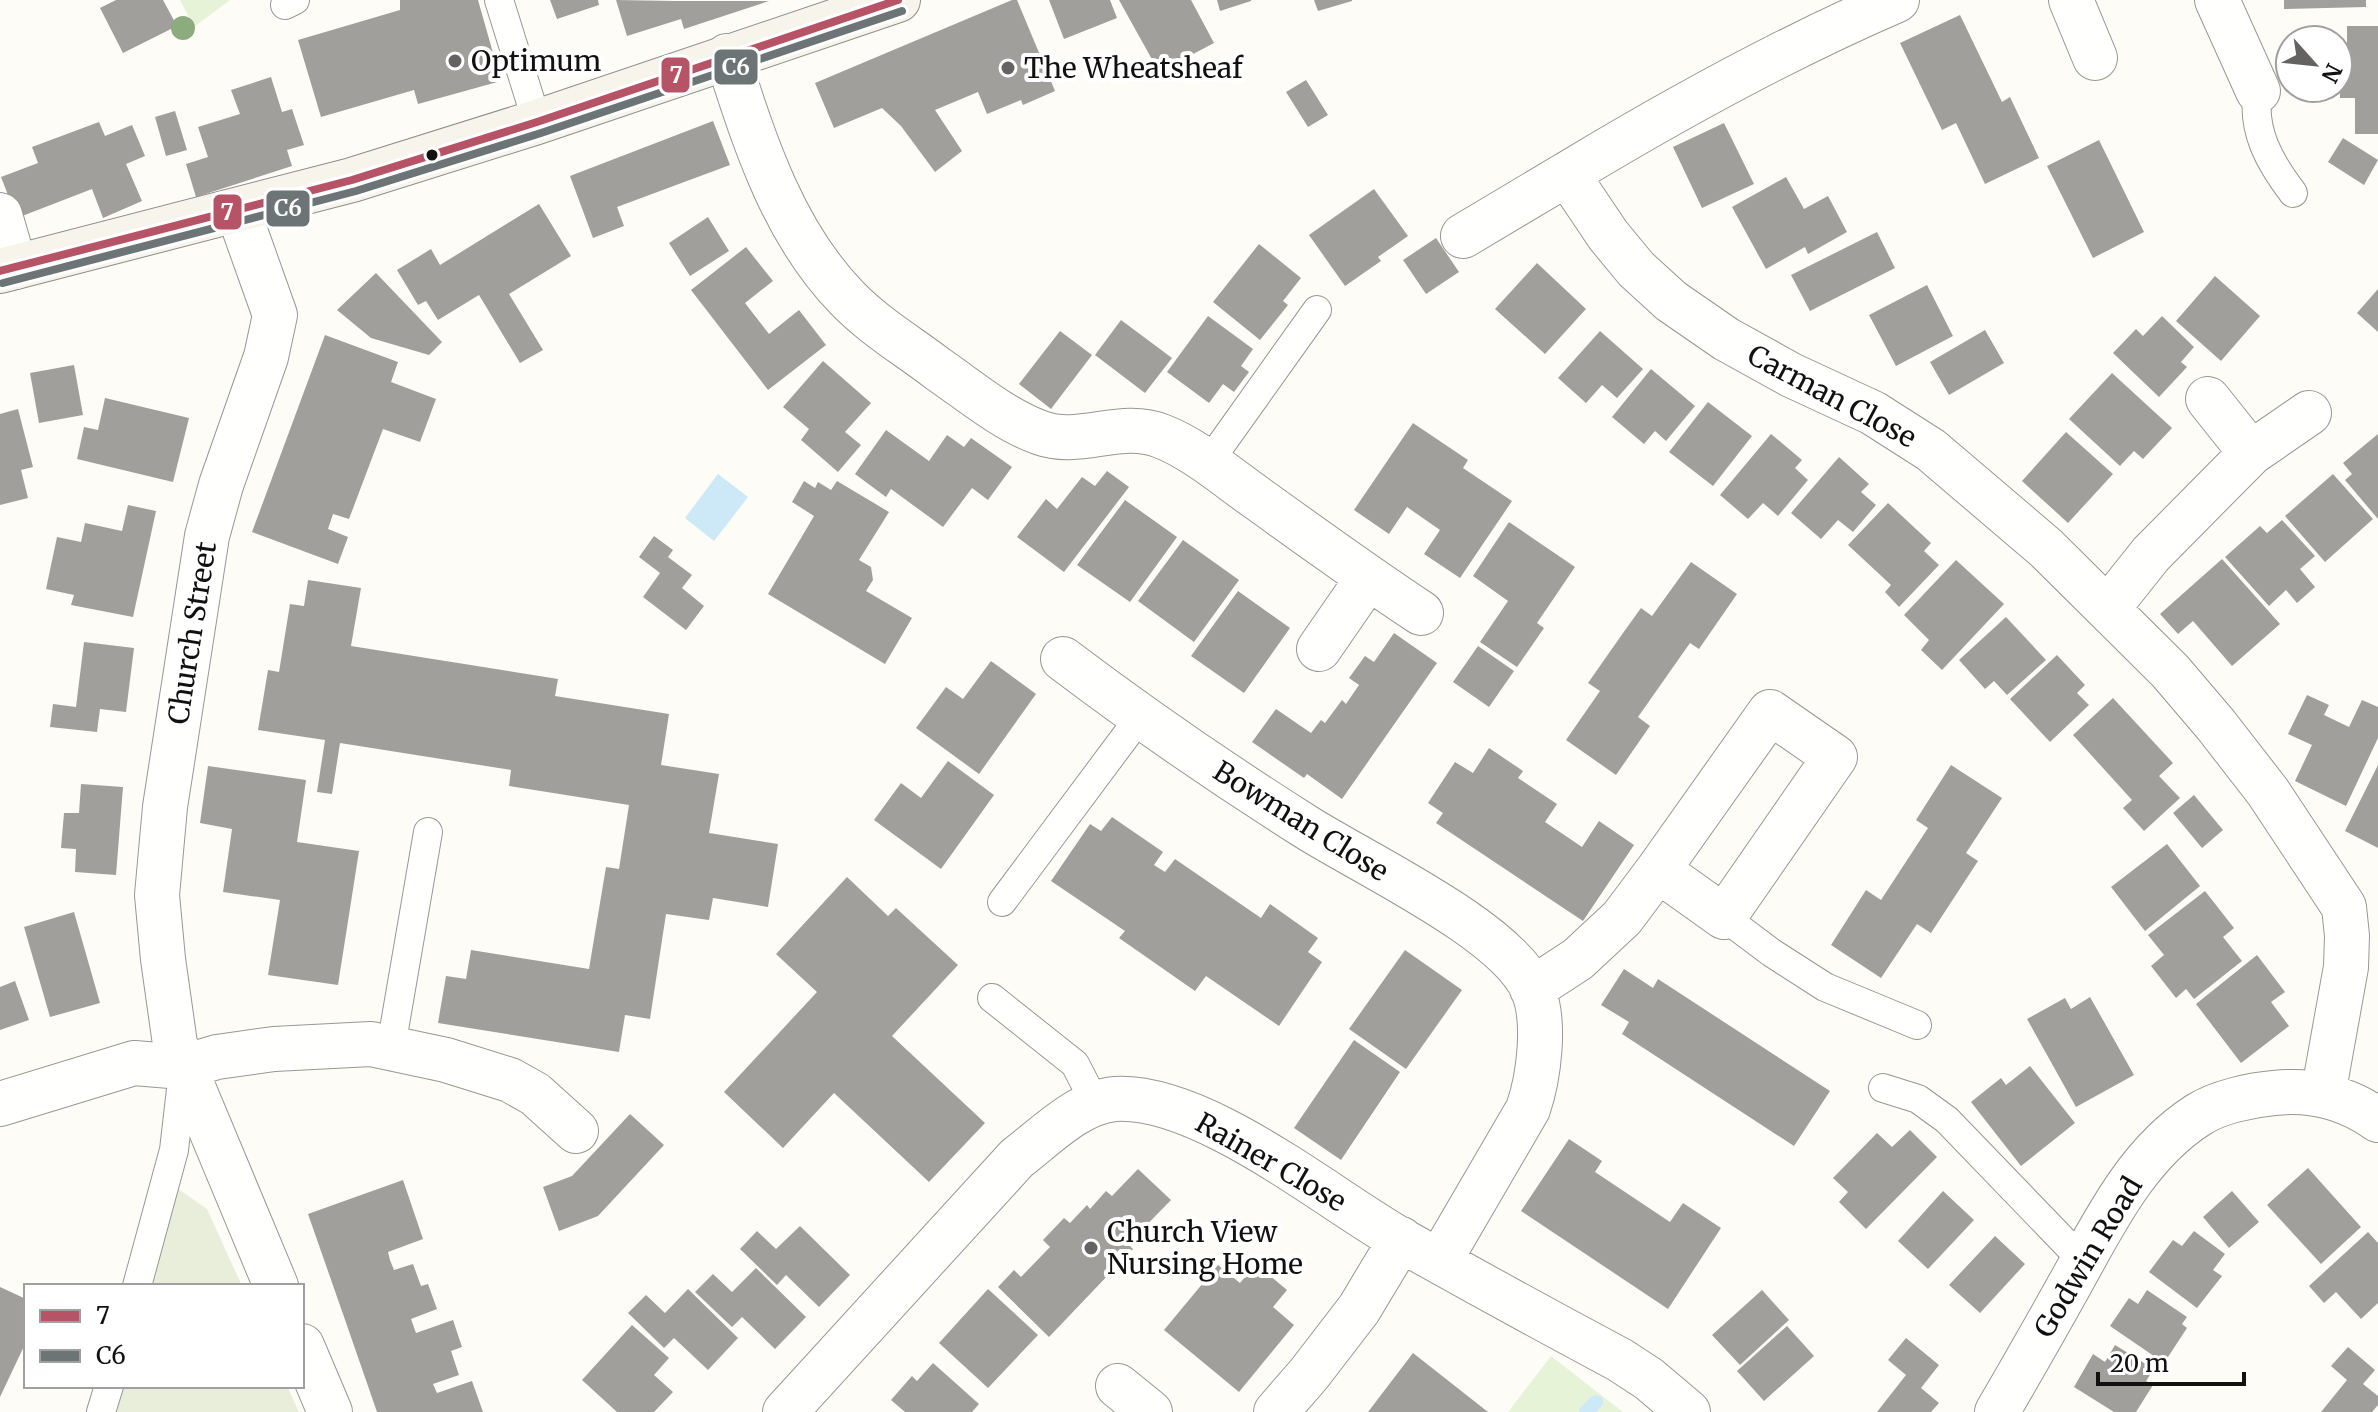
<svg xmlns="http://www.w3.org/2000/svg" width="2378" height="1412" font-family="Merriweather,serif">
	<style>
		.green { fill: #e7f3d7 }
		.cemetery { fill: #e9eedb }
		.water { fill: #cde8f7 }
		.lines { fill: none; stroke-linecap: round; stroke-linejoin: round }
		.stream { stroke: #cde8f7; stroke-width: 14 }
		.building { fill: #a19f9c }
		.lane-casing { stroke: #979795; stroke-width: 30 }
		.street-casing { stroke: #979795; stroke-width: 46 }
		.secondary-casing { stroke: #8e8d8b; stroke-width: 46 }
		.lane { stroke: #fffffe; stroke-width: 28 }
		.street { stroke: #fffffe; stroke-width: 44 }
		.secondary { stroke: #f6f4eb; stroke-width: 44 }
		.bus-1-casing { stroke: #fff; stroke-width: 14 }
		.bus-2-casing { stroke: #fff; stroke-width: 14 }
		.bus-1 { stroke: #b75366; stroke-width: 8 }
		.bus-2 { stroke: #6c7476; stroke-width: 8 }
		.tree { fill: #8cac80 }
		.poi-dot { fill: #646362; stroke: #fff; stroke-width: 3 }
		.bus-dot { fill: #111; stroke: #fff; stroke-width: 3 }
		.labels { text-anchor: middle; stroke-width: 8; stroke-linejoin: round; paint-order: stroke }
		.poi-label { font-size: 28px; fill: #111; stroke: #fff; text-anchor: start }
		.street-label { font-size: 28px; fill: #111; stroke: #fff }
		.line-badge { stroke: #fff; stroke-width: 3 }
		.badge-label { font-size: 22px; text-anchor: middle; font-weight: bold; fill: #fff }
	</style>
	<rect width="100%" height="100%" fill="#fdfcf7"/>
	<path class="green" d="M180 0H230L194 27Z
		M1551 1356 1623 1412H1508Z"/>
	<path class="cemetery" d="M177 1188 207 1209 242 1286H148Z
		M119 1386H287L299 1412H111Z"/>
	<path class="water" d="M718 474 748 497 714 541 685 518Z"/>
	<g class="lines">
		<path class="stream" d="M1586 1412 1596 1402"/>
	</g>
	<path class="building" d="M116 0H163L177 26 123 53 100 8Z
		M400 0H478L501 81 418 104 414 90 321 117 298 40 400 10Z
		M550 0H598L599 5 557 19Z
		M616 0 675 1H769L684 29 681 19 627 36Z
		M1012 0H1017L1055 91 1023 105 1021 100 987 114 978 92 935 110 962 151 935 172 901 126 882 108 834 128 815 83Z
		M1049 0H1110L1117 18 1064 39Z
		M1119 0H1191L1214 43 1159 72Z
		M1217 0H1251V1L1220 11Z
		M1314 0H1352V1L1318 11Z
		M2284 0H2366V7L2284 9Z
		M1960 15 2002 102 2010 97 2039 158 1985 184 1956 123 1942 130 1900 43Z
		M2347 26H2378V134H2355V98H2340V59L2347 60Z
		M271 77 282 112 292 109 304 145 287 150 292 166 196 197 186 164 208 157 198 127 240 114 231 90Z
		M1306 80 1328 115 1308 127 1286 92Z
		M175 111 187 150 166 156 155 117Z
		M713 121 730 165 617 207 624 226 593 238 570 176Z
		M99 122 105 136 132 125 145 156 126 164 142 201 103 218 92 189 17 218 1 177 38 163 32 147Z
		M1724 123 1754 184 1702 208 1673 147Z
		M2343 138 2378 160 2364 185 2328 162Z
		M2099 140 2144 232 2093 258 2047 166Z
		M1786 177 1804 209 1828 196 1847 232 1808 254 1805 247 1766 269 1732 207Z
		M1374 189 1408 236 1378 257 1381 261 1345 286 1309 235Z
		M539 204 571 256 509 294 543 350 520 363 479 295 438 320 426 301 418 305 397 270 431 249 440 265Z
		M708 217 729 251 690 276 669 243Z
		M1877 232 1895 268 1810 311 1791 275Z
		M1436 238 1459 272 1426 294 1403 260Z
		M1259 244 1301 278 1283 301 1288 305 1260 340 1213 302Z
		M746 247 773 281 745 303 769 334 799 310 826 345 768 390 691 290Z
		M1537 263 1586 309 1545 354 1495 309Z
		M376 273 442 342 429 355 371 338 337 310Z
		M2215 276 2260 316 2221 361 2176 321Z
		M1927 285 1953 336 1896 366 1869 315Z
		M2378 289V332L2357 313Z
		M1208 316 1253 349 1241 366 1249 372 1234 392 1223 384 1209 403 1167 372Z
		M2162 316 2194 347 2181 362 2187 367 2159 397 2113 353 2136 329 2143 336Z
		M1121 320 1172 358 1145 393 1095 355Z
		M1985 330 2004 363 1949 395 1930 362Z
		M1060 331 1092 355 1051 409 1019 384Z
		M1600 331 1643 369 1617 398 1602 385 1586 403 1558 378Z
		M325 335 398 362 391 382 436 399 420 442 383 429 349 519 333 514 328 529 348 537 338 564 252 532Z
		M823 361 871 403 845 432 861 445 838 472 801 440 809 429 783 407Z
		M74 365 83 415 39 423 30 373Z
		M1651 369 1695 406 1666 441 1655 431 1644 444 1612 417Z
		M2112 373 2172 428 2143 459 2134 451 2120 466 2069 419Z
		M105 398 189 418 173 482 77 459 84 427 98 430Z
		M1708 402 1752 436 1713 486 1669 452Z
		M18 409 33 467 21 470 28 498 0 505V414Z
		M1413 423 1468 460 1463 468 1512 501 1460 578 1424 554 1440 530 1407 507 1389 534 1354 510Z
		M886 430 929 461 947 435 964 447 971 438 1012 467 988 500 972 488 943 527 891 489 886 497 855 474Z
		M2066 432 2113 474 2068 523 2022 481Z
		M1771 434 1802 460 1795 468 1808 480 1778 516 1763 503 1748 519 1720 495Z
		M2378 434V519L2345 480 2352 474 2343 463Z
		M1839 457 1869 484 1861 492 1876 505 1853 532 1838 520 1821 539 1791 513Z
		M1107 471 1129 487 1064 572 1017 537 1046 499 1057 509 1082 477 1095 486Z
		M2333 474 2373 519 2325 562 2285 516Z
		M804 481 815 488 818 482 831 490 837 481 889 512 859 560 871 567 873 580 866 591 912 618 885 664 768 594 814 516 792 502Z
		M1125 500 1177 537 1130 602 1077 565Z
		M1888 503 1931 543 1924 551 1939 565 1899 607 1885 592 1891 585 1848 545Z
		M128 505 156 511 133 617 71 605 74 595 46 589 57 537 81 542 85 523 122 531Z
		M2282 520 2315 556 2300 569 2315 587 2297 603 2286 590 2269 606 2225 557 2260 526 2267 533Z
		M1509 522 1575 567 1537 623 1544 628 1517 667 1480 642 1508 601 1473 576Z
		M654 536 673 550 668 557 692 575 682 588 704 606 686 630 643 597 660 573 639 557Z
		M1183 540 1239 580 1194 642 1138 601Z
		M2222 559 2280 624 2232 666 2193 621 2178 634 2160 614Z
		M1956 560 2004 604 1942 670 1921 650 1929 640 1904 615Z
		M1691 562 1737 594 1699 649 1690 643 1638 717 1650 726 1616 775 1566 740 1600 691 1588 683 1623 633 1641 608 1652 616Z
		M308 580 361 588 351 646 558 679 555 696 669 714 661 765 719 774 709 833 778 844 768 907 713 898 709 920 666 914 650 1019 625 1015 619 1052 438 1023 446 976 466 979 471 950 589 969 606 867 619 869 629 805 509 786 511 770 340 743 332 794 317 792 325 740 258 730 268 670 279 672 290 604 304 606Z
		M1238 591 1290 628 1244 693 1191 656Z
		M2006 617 2046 660 2007 695 1994 681 1985 689 1959 660Z
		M1394 633 1437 663 1342 799 1307 774 1304 778 1252 742 1276 709 1311 733 1321 720 1325 723 1342 700 1346 704 1359 685 1349 678 1365 656 1374 662Z
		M84 642 134 648 126 712 100 709 97 732 50 727 53 704 76 707Z
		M1478 646 1514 671 1489 707 1453 682Z
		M2057 655 2085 685 2077 693 2089 705 2050 742 2010 699Z
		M991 661 1036 694 979 774 916 728 946 687 963 699Z
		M2307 695 2329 705 2324 715 2349 727 2362 700 2378 707V738L2346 806 2295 781 2312 745 2288 734Z
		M2113 698 2173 763 2159 776 2180 798 2144 831 2123 808 2132 800 2073 735Z
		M1489 748 1523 771 1518 778 1557 804 1545 822 1582 847 1599 821 1634 845 1583 921 1436 823 1443 813 1428 803 1455 762 1473 773Z
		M948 761 994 795 941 869 874 820 901 783 921 798Z
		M1951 765 2002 798 1966 853 1978 861 1931 933 1917 924 1881 978 1831 945 1866 890 1881 900 1928 828 1916 820Z
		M2378 765V848L2345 831Z
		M208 766 306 780 297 842 359 851 338 985 268 975 280 900 223 892 232 829 200 823Z
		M81 784 123 787 116 875 75 872 76 849 61 848 64 813H79Z
		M2194 795 2223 830 2202 848 2173 813Z
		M1112 817 1163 852 1154 865 1165 872 1175 859 1261 918 1270 904 1318 938 1308 952 1322 962 1279 1026 1206 976 1195 991 1119 938 1125 931 1051 881 1090 824 1101 831Z
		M2167 844 2200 886 2145 931 2111 887Z
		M847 877 888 916 896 908 958 965 892 1036 985 1123 929 1182 834 1093 783 1148 724 1092 817 992 776 954Z
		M2205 891 2234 928 2223 937 2242 961 2194 999 2186 989 2176 998 2151 966 2164 955 2148 935Z
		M74 912 100 1003 50 1017 24 927Z
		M1405 950 1462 990 1406 1069 1349 1029Z
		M2257 955 2285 992 2271 1002 2289 1026 2241 1063 2196 1004Z
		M1624 969 1653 988 1658 979 1830 1091 1794 1146 1622 1034 1629 1022 1601 1005Z
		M15 981 29 1020 0 1030V987Z
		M2090 997 2134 1075 2076 1107 2027 1019 2065 998 2071 1009Z
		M1354 1040 1400 1072 1341 1160 1294 1128Z
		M2030 1066 2075 1123 2021 1166 1971 1102 2001 1078 2006 1085Z
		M630 1114 664 1145 598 1216 559 1231 543 1187 572 1176Z
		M1910 1130 1937 1157 1866 1229 1839 1202 1848 1192 1833 1178 1877 1133 1892 1147Z
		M1569 1139 1602 1161 1595 1172 1670 1222 1683 1203 1721 1228 1668 1309 1521 1211Z
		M2308 1168 2361 1227 2321 1264 2267 1205Z
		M1138 1169 1171 1200 1128 1244 1133 1249 1049 1337 998 1287 1014 1270 1021 1277 1050 1247 1043 1240 1064 1218 1070 1223 1087 1205 1090 1209 1106 1191 1112 1196Z
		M403 1180 423 1239 388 1252 390 1260 394 1270 413 1264 421 1286 428 1284 437 1309 411 1319 416 1333 453 1320 462 1347 451 1351 459 1375 433 1384 437 1393 472 1381 483 1412H377L343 1314 308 1214Z
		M1943 1191 1974 1220 1928 1269 1898 1241Z
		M2232 1191 2259 1222 2229 1248 2203 1217Z
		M800 1226 850 1275 819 1307 786 1275 777 1285 740 1249 757 1231 776 1249Z
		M2194 1231 2225 1254 2213 1270 2222 1276 2197 1308 2149 1272 2173 1240 2182 1246Z
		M2368 1232 2378 1243V1303L2361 1319 2336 1292 2324 1303 2309 1286Z
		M1995 1236 2025 1264 1980 1313 1949 1285Z
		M1256 1264 1287 1290 1273 1307 1294 1325 1239 1392 1164 1330 1218 1265 1240 1283Z
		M756 1268 806 1317 775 1349 742 1317 732 1327 695 1292 713 1274 732 1292Z
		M0 1287 26 1299V1342L0 1397Z
		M688 1289 738 1338 708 1370 674 1338 664 1348 628 1313 646 1295 665 1313Z
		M988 1289 1038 1335 988 1388 939 1343Z
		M1762 1290 1789 1320 1740 1365 1712 1335Z
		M2147 1290 2187 1317 2182 1324 2187 1328 2164 1363 2110 1326 2129 1298 2138 1304Z
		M632 1325 669 1358 654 1375 673 1392 654 1412H617L582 1380Z
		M1787 1326 1814 1356 1764 1401 1737 1371Z
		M1906 1338 1939 1365 1921 1388 1939 1403 1931 1412H1877L1906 1375 1888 1360Z
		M2115 1345 2154 1369 2146 1381 2153 1385 2136 1412H2114L2074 1387 2093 1354 2105 1362Z
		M2348 1347 2375 1370 2363 1384 2378 1396V1405L2372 1412H2321L2347 1380 2331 1366Z
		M1413 1353 1488 1412H1368Z
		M933 1363 979 1404 972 1412H905L891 1400 912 1376 917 1381Z"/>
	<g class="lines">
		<g class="lane-casing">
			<path id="lane" d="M499 0 537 122
				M285 5 295 0
				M2258 91C2251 130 2270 163 2293 193
				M1208 463 1317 310
				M1002 902 1140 717
				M1724 917 1772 953 1825 987 1917 1025
				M992 998 1075 1064 1095 1103
				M391 1047 428 832
				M1883 1088 1918 1099 1947 1120 2082 1260
				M137 1286 174 1150 183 1072
				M101 1412 109 1386"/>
		</g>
		<g class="street-casing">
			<path id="street" d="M1897 0C1783 49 1673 110 1567 174L1608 235 1636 269 1671 301 1726 339 1791 375 1873 413 1931 450 2046 548 2170 671 2216 725 2268 792 2344 907 2347 936 2346 967 2323 1095
				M2071 0 2095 58
				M2217 0 2258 91
				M727 56C755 143 783 232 847 298 874 326 908 346 938 369 970 391 1004 420 1041 433 1080 447 1121 420 1161 436 1195 449 1227 477 1257 498 1311 537 1365 576 1421 613
				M238 211 275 315 266 357 221 485 207 536 165 807 157 895 163 959 175 1044 276 1286
				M0 215 15 267
				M1463 236 1567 174
				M2251 453 2309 413
				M2108 608 2151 554 2251 453 2208 399
				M1319 649 1368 578
				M1063 659C1141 718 1221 773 1303 825 1360 862 1508 930 1533 990 1546 1022 1539 1077 1528 1109L1440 1260
				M1770 712 1835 757 1724 917 1658 870Z
				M1532 989 1578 959 1622 918 1658 870
				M0 1104 134 1063 183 1067 217 1057 274 1049 371 1044 446 1060 510 1080 535 1094 576 1131
				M302 1346 330 1412
				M1118 1386 1150 1412
				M785 1412 1017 1158C1045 1137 1078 1102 1115 1099 1202 1094 1326 1197 1401 1240 1474 1281 1547 1321 1620 1360L1649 1379 1688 1412
				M1276 1412 1309 1374 1359 1309 1401 1239
				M1997 1412C2022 1369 2046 1327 2070 1284 2104 1223 2137 1154 2198 1115 2218 1102 2251 1095 2274 1093 2312 1089 2347 1098 2378 1120"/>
		</g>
		<g class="secondary-casing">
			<path id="secondary" d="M0 271 352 180 537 122 898 0"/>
		</g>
		<use href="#lane" class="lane"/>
		<use href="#street" class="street"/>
		<use href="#secondary" class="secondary"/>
		<g class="bus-1-casing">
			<path id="bus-1" d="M0 271 352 180 537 122 898 0"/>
		</g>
		<g class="bus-2-casing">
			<path id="bus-2" d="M3 283 356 191 541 133 902 11"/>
		</g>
		<use href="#bus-1" class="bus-1"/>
		<use href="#bus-2" class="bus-2"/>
	</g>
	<circle class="tree" cx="183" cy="28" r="12"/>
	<g class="poi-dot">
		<circle cx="455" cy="61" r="8"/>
		<circle cx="1008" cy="68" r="8"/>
		<circle cx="1091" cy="1248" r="8"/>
	</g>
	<circle class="bus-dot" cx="432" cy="155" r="7"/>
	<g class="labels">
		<g class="poi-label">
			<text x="471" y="71">Optimum</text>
			<text x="1024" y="78">The Wheatsheaf</text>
			<text x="1107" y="1242">Church View<tspan x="1107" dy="32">Nursing Home</tspan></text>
		</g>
		<g class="street-label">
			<text transform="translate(1832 396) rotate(28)" y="10">Carman Close</text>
			<text transform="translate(192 633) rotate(-81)" y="10">Church Street</text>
			<text transform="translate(1301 821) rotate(32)" y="10">Bowman Close</text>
			<text transform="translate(1271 1162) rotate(30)" y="10">Rainer Close</text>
			<text transform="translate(2088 1257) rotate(-59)" y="10">Godwin Road</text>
		</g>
	</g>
	<g class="line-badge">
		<rect x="713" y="48" width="46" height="38" rx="8" fill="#6c7476"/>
		<rect x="660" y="56" width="31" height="38" rx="8" fill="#b75366"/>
		<rect x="265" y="189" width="46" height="39" rx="8" fill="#6c7476"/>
		<rect x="212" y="193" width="31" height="38" rx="8" fill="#b75366"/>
	</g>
	<g class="badge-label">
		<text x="736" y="75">C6</text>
		<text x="676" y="83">7</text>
		<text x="288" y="216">C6</text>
		<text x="227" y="220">7</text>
	</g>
	<rect x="24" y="1284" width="280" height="104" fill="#ffffff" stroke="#a0a0a0" stroke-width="2"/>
	<rect x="40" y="1310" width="40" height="12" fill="#b75366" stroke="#a0a0a0" stroke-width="2"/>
	<text x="96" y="1324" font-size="24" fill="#111111">7</text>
	<rect x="40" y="1350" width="40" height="12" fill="#6c7476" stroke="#a0a0a0" stroke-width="2"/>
	<text x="96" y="1364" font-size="24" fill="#111111">C6</text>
	<g transform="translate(2314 64) rotate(117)"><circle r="38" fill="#ffffff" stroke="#a0a0a0" stroke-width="2"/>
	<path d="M0-6L14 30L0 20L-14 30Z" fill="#646362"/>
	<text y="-12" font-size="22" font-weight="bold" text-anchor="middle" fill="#111111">N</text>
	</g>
	<path d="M2098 1372v12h146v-12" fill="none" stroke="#111111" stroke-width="4"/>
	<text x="2110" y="1372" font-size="24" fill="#111111" stroke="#ffffff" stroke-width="6" paint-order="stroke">20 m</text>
</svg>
